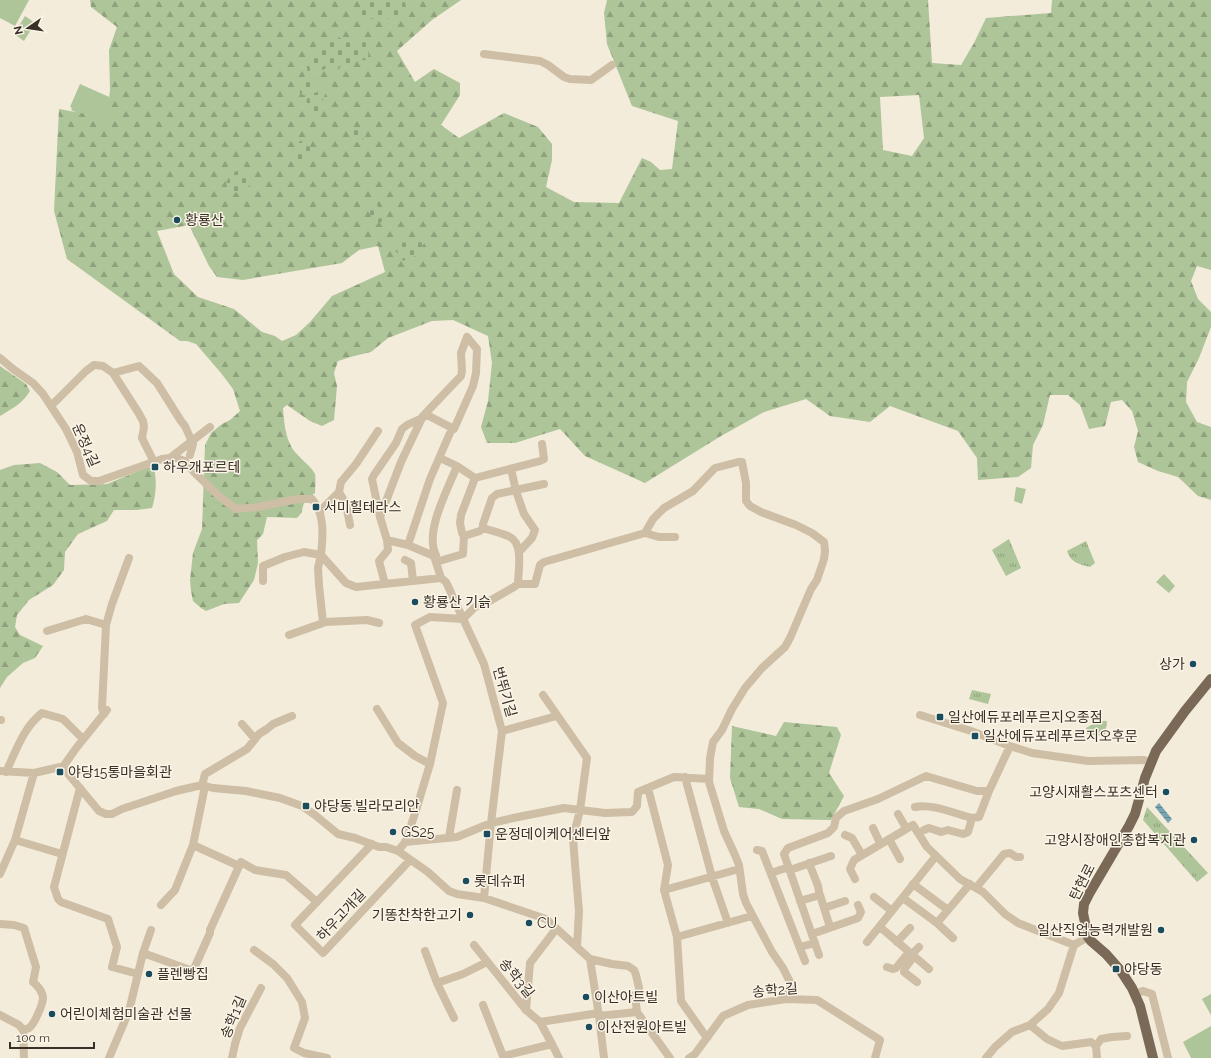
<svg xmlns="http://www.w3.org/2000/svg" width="1211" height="1058" font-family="Raleway,'Noto Sans KR',sans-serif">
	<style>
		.grass { fill: #aec499 }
		.forest { fill: url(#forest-firs); fill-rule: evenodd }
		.cemetery { fill: url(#cemetery-stones) }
		.park { fill: url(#park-tufts) }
		.water { fill: url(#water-rules) }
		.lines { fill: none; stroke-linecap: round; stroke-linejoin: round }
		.minor { stroke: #cdbea5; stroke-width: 8 }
		.major { stroke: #7b6957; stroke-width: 10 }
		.poi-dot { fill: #194c5c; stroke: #fbf5e7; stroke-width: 1.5 }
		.labels { text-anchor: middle; stroke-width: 3; stroke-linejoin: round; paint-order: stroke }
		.poi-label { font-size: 14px; fill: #382f27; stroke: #fbf5e7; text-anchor: start }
		.street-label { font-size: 14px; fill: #382f27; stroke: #fbf5e7 }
	</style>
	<defs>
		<pattern id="forest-firs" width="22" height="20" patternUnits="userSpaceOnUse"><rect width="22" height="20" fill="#aec499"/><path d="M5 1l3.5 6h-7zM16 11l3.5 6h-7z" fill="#8fa07d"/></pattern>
		<pattern id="cemetery-stones" width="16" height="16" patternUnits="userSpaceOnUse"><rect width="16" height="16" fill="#aec499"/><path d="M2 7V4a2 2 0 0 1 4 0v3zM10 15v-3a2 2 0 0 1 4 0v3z" fill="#8fa07d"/></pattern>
		<pattern id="park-tufts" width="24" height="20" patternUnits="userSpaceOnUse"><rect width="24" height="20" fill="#aec499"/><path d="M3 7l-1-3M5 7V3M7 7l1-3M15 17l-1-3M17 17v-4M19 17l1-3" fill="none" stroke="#8fa07d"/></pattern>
		<pattern id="water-rules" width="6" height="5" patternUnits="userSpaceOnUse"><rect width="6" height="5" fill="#77a6b3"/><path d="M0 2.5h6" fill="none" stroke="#638892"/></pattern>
	</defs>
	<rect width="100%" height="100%" fill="#f4ecda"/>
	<path class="grass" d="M0 0H29L15 26 0 18Z
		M25 16 35 23 24 41 14 34Z
		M80 84 125 104 114 129 71 110 72 108 70 107Z
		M1016 487 1026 489 1022 504 1014 501Z
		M1164 574 1175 586 1169 593 1156 582Z
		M1211 994V1015L1202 999Z
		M1211 1026V1058H1191L1183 1042Z"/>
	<path class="forest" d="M90 0H461L432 20 397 51 415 82 434 69 460 83V95L441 125 459 138 504 113 538 127 552 144V160L546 187 574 202 619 203 642 158 651 162 660 170 672 169 678 121 632 106 607 44 604 13 607 0H928L932 63 961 65 974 43 986 18 1051 13 1052 0H1211V270L1197 266 1191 281 1198 299 1211 312V327L1199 358 1187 382 1186 402 1197 422 1211 427V500L1198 496 1178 477 1158 471 1138 462 1134 447 1138 431 1132 411 1122 400 1111 402 1105 426 1089 429 1080 405 1068 395H1050L1043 425 1033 445 1031 468 1018 477 978 480 977 458 958 431 890 406 870 422 830 416 806 399 764 412 721 436 645 483 585 456 560 429 515 443H487L481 427 488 401 492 363 488 336 453 320 432 321 388 338 371 352 354 356 338 361 334 373 337 386 334 420 322 426 310 421 287 405 283 408C284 421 285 436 292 448 297 456 312 467 315 474 316 480 315 487 315 493 307 499 303 501 302 512L297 518 267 517 263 534 257 540 258 563 254 580 239 603 224 604 206 611 201 608 193 601 191 591 190 580 193 553 202 529 205 445 211 433 222 424 230 420 240 411 233 389 221 373 196 344 187 341H180L67 259 54 211 59 109 107 118 110 90 109 50 117 27 91 7ZM919 95 924 138 912 156 883 150 880 97ZM189 225 209 266 217 277 243 280 342 263 359 250 378 246 385 272 332 296 310 322 296 335 282 341 275 336 262 332 234 309 198 297 174 274 157 231Z
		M0 366 26 384 30 391C22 404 13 408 0 416Z
		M40 463 57 472 70 485 107 484 146 468H154C157 482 156 495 152 508L137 510H114L107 521 78 534 65 552 64 570 53 585 29 600 17 615 15 627 20 635 43 646 35 658 23 663 7 677 0 688V470L14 465Z
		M784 722 837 727 841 735 829 773 844 796 831 820 782 819 759 809 739 807 730 778 732 726 776 736Z"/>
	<path class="cemetery" d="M378 0H404L406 6C405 10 396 17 392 19 390 19 388 18 386 18 377 16 358 27 362 5L365 2Z
		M338 37C342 39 348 43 351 43 357 43 356 39 365 42 368 47 372 62 362 60 360 60 358 59 355 59L353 65 347 69 341 66 338 70H336L328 67 319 72 314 73 312 75 321 87 317 90 312 89 307 95H300V90L302 88 300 84V81L305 76 304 74 305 73 308 72 306 64 310 57 311 52 331 39Z
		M327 90 317 113C313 111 309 109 307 104 304 94 320 91 327 90Z
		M356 127 364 128C369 136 363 142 354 143L352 141 349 135 352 129Z
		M304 140H311L310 149 311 156 300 162C295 158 293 154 294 148L300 141Z
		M238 170 246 172 250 179 249 186 244 191 240 193 230 192 226 184C228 177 232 174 238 170Z
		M376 201 381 217 384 221 374 225 371 216 366 208Z
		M421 234 426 241 413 258 409 257 403 261 393 247 401 241 403 243 409 238 412 243Z"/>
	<path class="park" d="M1009 539 1021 568 1006 576 992 550Z
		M1086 541 1095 563 1090 567C1079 564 1071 563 1067 551Z
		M972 690 991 694 988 704 969 699Z
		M1098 721H1107L1105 736 1087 734 1086 728Z
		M1147 807 1208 873 1197 882 1143 820Z"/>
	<path class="water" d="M1159 803 1172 819 1168 823 1155 807Z"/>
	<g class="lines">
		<path class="minor" d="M484 54 540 61 548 65 564 77 570 79 591 80 612 65
			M0 358 13 369 33 383 43 394 66 429 77 452 83 475 91 481H99L162 459 170 458 210 427
			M113 373 139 366 157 383 181 421 185 426 193 444 190 455
			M51 406 86 371 94 365 103 366 113 373 138 412 143 421 144 427 142 438 154 462
			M422 417 461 376 462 371 461 353 467 337
			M422 418 427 415 454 429 473 386 476 373 477 349 467 337
			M170 458H176L185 461 194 472 220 497 236 509 258 507 298 499H312C325 513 323 537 321 555L346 583 356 587 441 578 446 582 484 664 502 731 491 823 484 898
			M440 458 457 466 475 478 540 461 544 459 542 444
			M511 469 516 491 524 514 535 530 532 538 519 552
			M339 492 346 504 350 525
			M320 511 339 492 341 482 356 464 378 431
			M380 517 372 479 374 475 396 443 402 429 407 425 422 418 401 462 380 517 387 540 408 545
			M483 528C492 531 502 533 510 537 524 544 518 572 518 584
			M645 533 653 519 664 508 693 491 715 468 738 462H742L746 483V501L750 506 761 512 796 525 812 533 824 542 825 551 824 559 817 580 811 589 790 638 785 647 762 668 745 688 732 709 722 730 713 742 710 758 709 782 724 831 735 855 739 865 743 894 746 903 772 952 783 968 791 984 786 999
			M464 536 480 531 483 528V524L492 498 497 494 544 484
			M436 555C424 532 448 489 457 466
			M405 560 411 563 413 581
			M436 562 463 554 464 536 462 533 460 523 461 515 475 478
			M441 578 434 556 408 545 430 479 450 433
			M263 581V566L285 557 304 552 321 555 318 568 319 585 323 623 289 635
			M385 584 379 561 388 550 387 540
			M323 623 325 622 367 620 379 623
			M47 631 86 619 106 625
			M543 695 587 758 580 810 573 838 575 864 579 911 577 947
			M377 709 398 743 415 756 430 764
			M104 714 102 708 106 625 112 604 129 558
			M920 715 971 731 1010 746 1032 753 1088 761 1144 760 1151 762
			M0 720H1
			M242 724 255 739
			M502 731 553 717 557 715
			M62 768 77 747 107 710
			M0 771 34 773 60 767 64 769 99 811 106 814H112L122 809 176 791 202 785 213 788 246 791 280 798 302 806 315 815 338 834 355 838 379 847H386L398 851 428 872 449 891 457 894 484 898 546 919 590 959 599 1016 604 1058
			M6 772C16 751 23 728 42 713L63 719 83 739
			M34 773 15 840 62 854
			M685 777 712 877 728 923
			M202 785 205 774 247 749 259 734 267 729 273 724 292 716
			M205 786 193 845 239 866
			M80 788 54 887 58 899 61 902 108 919 117 947 112 967 138 974
			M648 788 668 865 664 890 677 937 681 1001 707 1038
			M915 807C931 803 956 814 972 818L979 817 989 791
			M898 814 906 828
			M873 828 880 843
			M924 830 929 828 941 832 948 830 963 834 968 832 972 818
			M845 835 852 838 862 855
			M449 837 457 790
			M889 839 900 859
			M405 842 457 837 491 823 518 817 564 808 605 813 632 812 637 806 638 792 674 777 709 779
			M372 844 295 925 323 953 410 860
			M757 850 762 851 805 961
			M398 851 406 841 417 807 430 764 443 703 415 625 430 617 463 619 475 607 486 603 514 587 518 584H535L540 565 544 562 645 533 659 537H675
			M809 863 818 886 820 897
			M790 870 831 856
			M771 873 789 867
			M0 874 15 840
			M855 879 850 869 854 860 913 825 927 847 960 879 983 892 1005 914 1018 923 1074 945 1088 937
			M913 884 948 910
			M976 888 1004 854 1010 853 1016 857H1020
			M664 890 739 869
			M874 897 892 911
			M903 898 937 923 970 884
			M800 901 820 895 830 927
			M161 905 175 890 193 845
			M824 908 845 901
			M937 923 953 938
			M0 924 14 925 24 928 36 967 33 982C37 985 43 992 43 998 43 1004 34 1025 29 1028 27 1029 25 1029 23 1030L19 1025 0 1015
			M880 927 929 969
			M151 930 143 953 193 971 210 933V930L241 862 255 870 286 875 317 902
			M812 934 858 918 861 912 858 905
			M677 937 752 916
			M867 942 936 856
			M897 942 910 928
			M474 945 526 1010 540 1022 552 1044 503 1056 483 1005
			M800 947 815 943
			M254 950 273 964 287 978 302 1002 305 1018 294 1048 304 1053 327 1058
			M425 951 437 983
			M912 954 919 947
			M819 955 784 854 788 848 828 833 834 827 836 818 844 811 878 799 926 776 977 791H989L1010 746
			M914 956 905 968 904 972 917 982
			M590 959 612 964 628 966 634 970 636 975 639 988
			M887 967 893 969 896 968 909 952
			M1135 994 1143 991 1152 994 1168 1058
			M635 995 637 1012
			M526 1010 530 963 556 929
			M599 1016 637 1012 670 1058
			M454 1018 437 983 463 974 487 962
			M540 1022 599 1013
			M1030 1025 1047 1039 1062 1046 1091 1042 1096 1046 1097 1058
			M23 1030 24 1058
			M552 1044 559 1058
			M1096 1046 1101 1039 1112 1037 1127 1036
			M109 1058 129 1011 143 953
			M232 1058 235 1044 240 1028 261 988
			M689 1058 695 1054 723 1016 748 1005 786 999 817 1000 880 1040 875 1058
			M986 1058 995 1047 1012 1032 1030 1025 1048 1009 1059 993 1074 945"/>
		<path class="major" d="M1153 1058 1140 1006 1132 988 1121 971 1106 954 1091 941 1088 937 1083 913 1084 904 1089 894 1129 826 1135 814 1145 778 1156 751 1185 711 1211 679"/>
	</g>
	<g class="poi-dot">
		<circle cx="177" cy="220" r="4"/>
		<rect x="151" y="463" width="8" height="8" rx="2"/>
		<rect x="312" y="503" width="8" height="8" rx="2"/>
		<circle cx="415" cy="602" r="4"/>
		<circle cx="1193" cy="664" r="4"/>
		<rect x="936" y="713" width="8" height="8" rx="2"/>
		<rect x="971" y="732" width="8" height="8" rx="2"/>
		<rect x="56" y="768" width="8" height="8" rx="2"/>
		<circle cx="1166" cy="792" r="4"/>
		<rect x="302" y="802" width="8" height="8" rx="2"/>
		<circle cx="393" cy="832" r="4"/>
		<rect x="483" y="830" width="8" height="8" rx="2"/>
		<circle cx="1194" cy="840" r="4"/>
		<circle cx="466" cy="881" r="4"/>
		<circle cx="470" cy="915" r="4"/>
		<circle cx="529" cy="923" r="4"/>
		<circle cx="1161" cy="930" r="4"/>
		<rect x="1112" y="965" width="8" height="8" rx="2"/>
		<circle cx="149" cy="974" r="4"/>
		<circle cx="586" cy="997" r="4"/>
		<circle cx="52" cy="1014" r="4"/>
		<circle cx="589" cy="1027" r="4"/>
	</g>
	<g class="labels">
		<g class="poi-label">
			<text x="185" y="225">황룡산</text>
			<text x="163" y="472">하우개포르테</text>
			<text x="324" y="512">서미힐테라스</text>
			<text x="423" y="607">황룡산 기슭</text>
			<text x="1185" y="669" text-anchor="end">상가</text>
			<text x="948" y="722">일산에듀포레푸르지오종점</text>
			<text x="983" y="741">일산에듀포레푸르지오후문</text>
			<text x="68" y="777">야당15통마을회관</text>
			<text x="1158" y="797" text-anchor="end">고양시재활스포츠센터</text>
			<text x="314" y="811">야당동.빌라모리안</text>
			<text x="401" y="837">GS25</text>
			<text x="495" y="839">운정데이케어센터앞</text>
			<text x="1186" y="845" text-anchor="end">고양시장애인종합복지관</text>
			<text x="474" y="886">롯데슈퍼</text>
			<text x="462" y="920" text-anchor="end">기똥찬착한고기</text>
			<text x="537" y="928">CU</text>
			<text x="1153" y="935" text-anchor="end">일산직업능력개발원</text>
			<text x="1124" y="974">야당동</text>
			<text x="157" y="979">플렌빵집</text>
			<text x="594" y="1002">이산아트빌</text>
			<text x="60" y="1019">어린이체험미술관 선물</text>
			<text x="597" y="1032">이산전원아트빌</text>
		</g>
		<g class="street-label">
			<text transform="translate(86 445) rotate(66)" y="5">운정4길</text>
			<text transform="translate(505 692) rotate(74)" y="5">번뛰기길</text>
			<text transform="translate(1082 882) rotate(-63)" y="5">탄현로</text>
			<text transform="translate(341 915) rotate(-47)" y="5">하우고개길</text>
			<text transform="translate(517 978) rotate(51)" y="5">송학3길</text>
			<text transform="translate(775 990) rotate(-5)" y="5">송학2길</text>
			<text transform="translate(233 1017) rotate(-67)" y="5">송학1길</text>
		</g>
	</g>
	<g transform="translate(28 28) rotate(257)" stroke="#fbf5e7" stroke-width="3" paint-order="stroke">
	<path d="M0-3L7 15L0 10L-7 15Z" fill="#382f27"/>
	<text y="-6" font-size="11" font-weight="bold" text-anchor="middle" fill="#382f27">N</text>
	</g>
	<path d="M10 1042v6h84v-6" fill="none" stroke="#382f27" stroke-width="2"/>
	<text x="16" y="1042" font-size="12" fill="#382f27" stroke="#fbf5e7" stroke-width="3" paint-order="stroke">100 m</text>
</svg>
